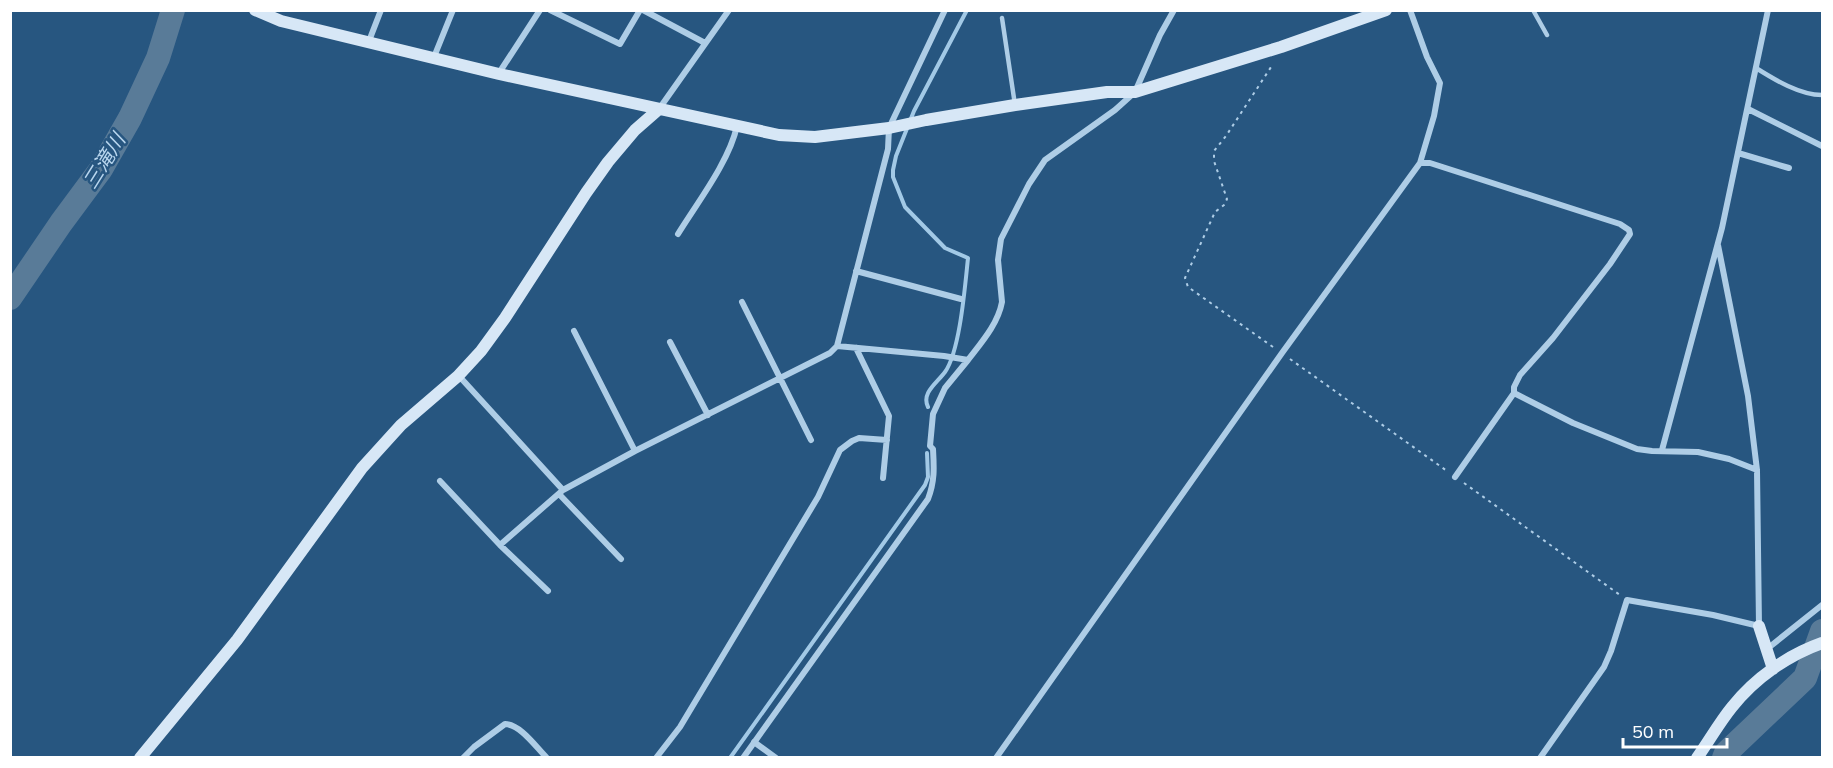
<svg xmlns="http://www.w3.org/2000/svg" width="1833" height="768" font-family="Mulish,'Noto Sans JP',sans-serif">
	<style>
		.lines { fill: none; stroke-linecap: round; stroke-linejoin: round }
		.stream { stroke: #a2c9e6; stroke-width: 4 }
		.river { stroke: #597b98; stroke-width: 24 }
		.path { stroke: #aecde6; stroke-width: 2; stroke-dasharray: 3 4.5; stroke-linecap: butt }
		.lane { stroke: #aecde6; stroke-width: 4.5 }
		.street { stroke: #aecde6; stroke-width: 6 }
		.secondary { stroke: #d7e7f6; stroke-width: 12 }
		.labels { text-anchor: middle; stroke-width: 5; stroke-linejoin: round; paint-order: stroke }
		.water-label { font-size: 20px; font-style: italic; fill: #b9d6ee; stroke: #275680 }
	</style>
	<rect width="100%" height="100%" fill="#275680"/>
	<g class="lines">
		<path class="stream" d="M928 407C921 393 937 383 945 372 960 351 965 286 968 258L945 248 905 207 893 177V170L896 156 914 111 967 10
			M730 758 925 485 928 477 927 453"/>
		<path class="river" d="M10 298 61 223 101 169 130 118 158 58 173 10
			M1724 758 1726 753 1805 678 1822 631"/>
		<path class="path" d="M1273 347 1188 287 1185 278 1215 212 1224 205 1227 199 1214 161V151L1226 136 1273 64
			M1290 359 1447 471
			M1464 483 1620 595"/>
		<path class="lane" d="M1533 10 1547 35
			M1002 18 1015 105
			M1756 68C1775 80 1800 95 1822 95"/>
		<path class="street" d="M550 10 620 44 640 10
			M643 10 705 43
			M369 41 381 10
			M434 57 453 10
			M499 73 540 10
			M659 109 729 10
			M1748 109 1822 146
			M1738 153 1789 168
			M1420 163H1430L1620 224 1629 230 1630 234 1610 264 1553 338 1520 375 1514 387V393L1455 477
			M678 234C697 203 729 162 737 126
			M856 271 961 299
			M742 302 811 440
			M574 331 635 451
			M670 342 708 415
			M856 348 889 416 883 478
			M968 360C981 343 998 324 1002 302L998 260 1001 239 1029 184 1045 160 1115 110 1135 92 1160 35 1174 10
			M459 376 563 490 635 451 830 353 837 346 888 149 889 128 945 10
			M1514 393 1573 423 1637 449 1652 451 1698 452 1729 459 1757 470
			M1662 450 1722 228 1768 10
			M440 481 500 545
			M559 494 621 559
			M548 591 500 545 563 490
			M1767 649 1822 605
			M754 742 776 758
			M463 758 474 747 505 724C521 725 535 746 547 758
			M656 758 680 727 818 497 840 450 852 441 859 438 887 440
			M743 758 928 499C935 481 934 467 933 449L930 446 933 414 945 388 968 360 944 356 837 346
			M996 758 1282 353 1420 163 1434 116 1440 83 1427 57 1410 10
			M1540 758 1604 667 1611 651 1627 600 1713 615 1759 626 1757 470 1748 396 1718 245"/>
		<path class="secondary" d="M255 10 281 21 499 74 779 135 815 137 889 128 926 120 1015 105 1107 92H1135L1281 47 1386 10
			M1759 626 1773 669
			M140 758 237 640 362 468 401 425 458 376 481 351 505 318 586 193 608 162 635 130 659 109
			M1697 758C1709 741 1719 723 1732 707 1755 678 1788 655 1822 643"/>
	</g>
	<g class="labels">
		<g class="water-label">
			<text transform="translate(104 161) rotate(-58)" y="7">三滝川</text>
		</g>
	</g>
	<rect width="1833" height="768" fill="none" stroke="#ffffff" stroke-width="24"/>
	<path d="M1623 738v9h104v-9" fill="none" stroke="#ffffff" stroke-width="3"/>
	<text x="1632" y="738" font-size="18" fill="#ffffff" stroke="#275680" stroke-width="4.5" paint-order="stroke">50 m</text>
</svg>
